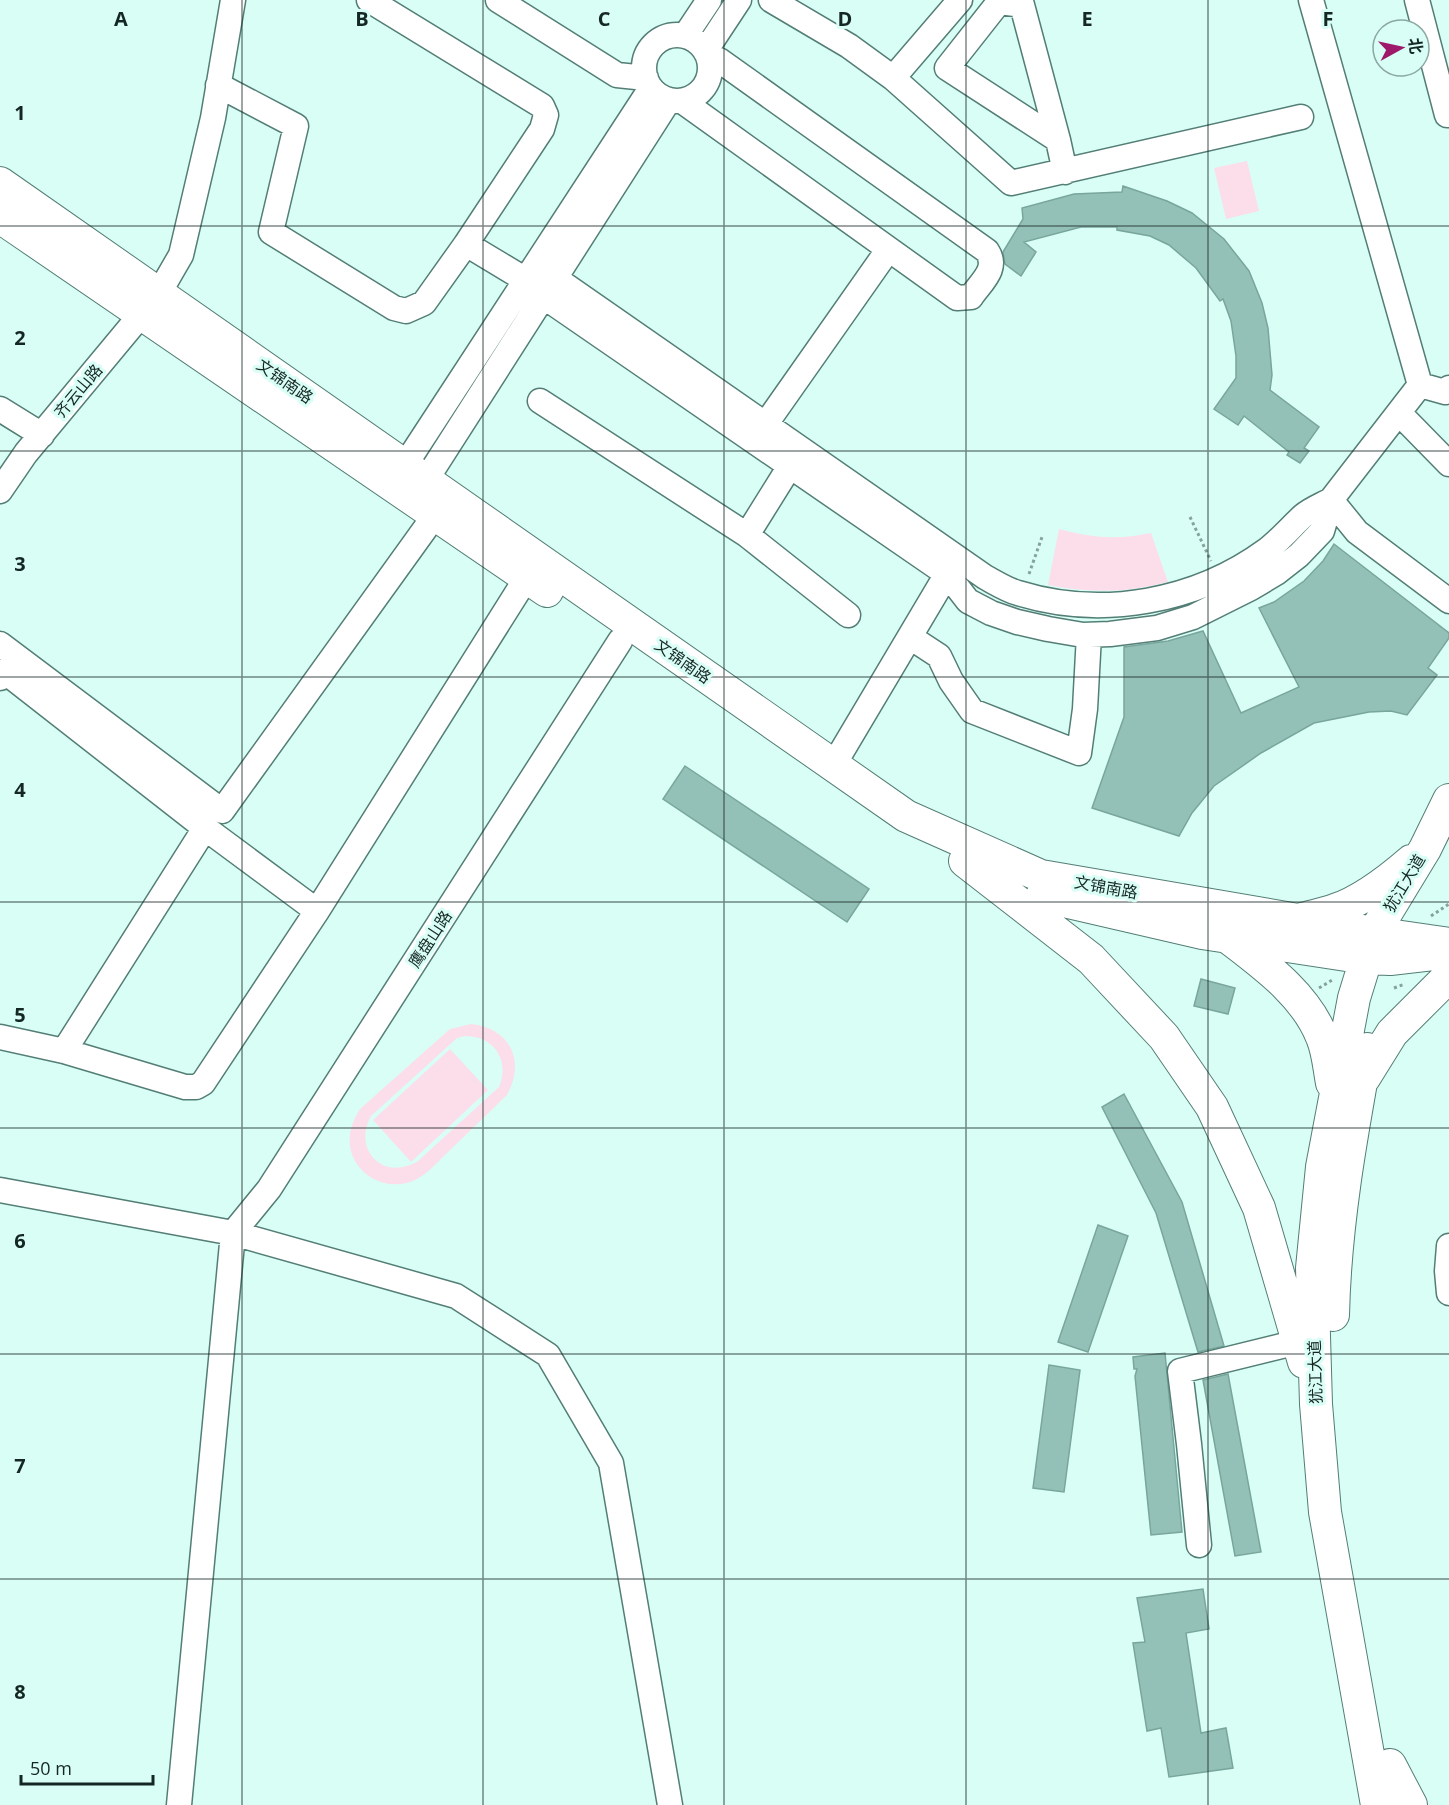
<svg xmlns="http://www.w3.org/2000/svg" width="1449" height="1805" font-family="'Open Sans','Noto Sans SC',sans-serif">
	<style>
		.green { fill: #fcddea; fill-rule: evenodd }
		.building { fill: #94c1b7; stroke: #79a69c; stroke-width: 1.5 }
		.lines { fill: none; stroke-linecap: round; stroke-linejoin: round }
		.minor-casing { stroke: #537e75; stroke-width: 27 }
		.major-casing { stroke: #537e75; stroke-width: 34 }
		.path { stroke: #85a29c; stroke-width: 3; stroke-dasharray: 3 3; stroke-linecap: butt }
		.minor { stroke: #fff; stroke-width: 24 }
		.major { stroke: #fff; stroke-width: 32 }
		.grid { fill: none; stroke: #152723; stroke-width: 1.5; stroke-opacity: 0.55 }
		.labels { text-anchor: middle; stroke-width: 6; stroke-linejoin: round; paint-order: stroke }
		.street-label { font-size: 16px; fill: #152723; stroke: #d9fef6 }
		.grid-label { font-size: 20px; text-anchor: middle; font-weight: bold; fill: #152723; stroke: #d9fef6; stroke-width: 6; stroke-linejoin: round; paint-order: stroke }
	</style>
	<rect width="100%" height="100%" fill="#d9fef6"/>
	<path class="green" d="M1247 161 1259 211 1226 219 1214 168Z
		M1059 529C1092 538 1118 540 1151 533L1168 582C1127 593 1089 593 1048 585Z
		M471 1024C510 1028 526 1061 507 1095 487 1114 467 1134 447 1153 437 1162 428 1174 415 1180 393 1190 367 1182 355 1161 345 1143 350 1125 360 1109L450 1029ZM465 1036C494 1036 510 1060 499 1087L418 1161C384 1182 352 1150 371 1116L457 1038Z
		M450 1049 488 1090 411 1162 373 1120Z"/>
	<path class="building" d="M1123 186 1167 201 1192 213 1224 239 1249 271 1262 303 1268 328 1272 375 1270 390 1319 427 1304 448 1309 451 1300 463 1287 455 1289 452 1244 416 1238 425 1214 409 1236 378V356L1231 321 1223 299 1220 301 1196 268 1169 245 1150 236 1117 230V227H1081L1024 242 1036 252 1021 276 1005 264 1003 252 1023 219 1022 208 1074 194 1122 192Z
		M1334 544 1449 633V638L1428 668 1437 675 1407 715 1391 711 1369 712 1314 723 1261 753 1214 786 1192 813 1179 836 1092 808 1124 717V647L1168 641 1203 631 1241 713 1299 687 1259 608 1274 602 1304 581 1323 561Z
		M685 766 869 889 847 922 663 799Z
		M1201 979 1235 988 1228 1014 1194 1006Z
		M1124 1094 1182 1202 1224 1346 1198 1352 1156 1213 1102 1107Z
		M1098 1225 1128 1236 1088 1352 1058 1342Z
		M1165 1353 1182 1532 1151 1535 1135 1376 1137 1369H1134L1133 1357Z
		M1049 1365 1080 1370 1064 1492 1033 1488Z
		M1228 1374 1261 1552 1235 1556 1203 1380Z
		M1203 1589 1209 1629 1186 1633 1201 1733 1226 1728 1233 1768 1169 1777 1161 1728 1147 1731 1133 1643 1145 1642 1137 1598Z"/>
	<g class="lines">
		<g class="minor-casing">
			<path id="minor" d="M369 0 542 106 546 115 542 129 466 244 526 280
				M498 0 617 75 646 78
				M771 0 849 46 893 78 960 0
				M1417 0 1447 115H1449
				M644 68a33 33 0 1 1 66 0a33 33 0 1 1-66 0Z
				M685 36 709 0
				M706 50 739 0
				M893 78 1011 183 1301 117
				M218 85 296 126 271 232 394 308 406 311 424 303 466 244
				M682 101 957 298 971 297C981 282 999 269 987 251L719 60 710 61
				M1058 140 1022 5 999 2 947 68 1058 140 1065 172
				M555 278 985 577C996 583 1007 590 1018 593 1102 619 1196 602 1267 550 1280 540 1291 527 1303 516 1311 509 1322 505 1331 500
				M543 296 947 574 833 766
				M1420 385 1445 392 1449 388
				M540 401 747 535 790 466
				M0 409 42 435
				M1399 413 1449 464
				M765 425 888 250
				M405 465 651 88
				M426 480 669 100
				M0 491 26 453 159 293 181 255 213 118 233 0
				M1331 500 1357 532 1449 601
				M747 535 848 615
				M958 559 947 574 968 601 991 613 1017 622 1048 629 1083 635 1110 634 1157 628 1193 617 1251 588 1276 573 1299 555 1322 531 1331 500 1420 385 1311 0
				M910 637 939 656 951 681 972 711 1079 753 1085 709 1089 635
				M0 644 222 811 435 515
				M0 678 4 671 205 828 317 911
				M0 1037 64 1051 185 1087H196L203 1083 317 911 527 577
				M64 1051 205 828
				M0 1190 233 1233 456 1296 548 1355 611 1463 670 1805
				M1449 1246 1447 1271 1449 1293
				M1199 1545 1189 1444 1180 1371 1298 1342
				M179 1805 233 1233 269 1189 620 641"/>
		</g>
		<g class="major-casing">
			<path id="major" d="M0 183 906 816 1041 876 1374 933 1449 944
				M0 217 547 591
				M965 861 1091 959 1164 1037 1212 1107 1259 1208 1304 1362
				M1042 896 1202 933 1366 958 1390 959 1442 953
				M1302 919C1313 916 1324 914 1335 910 1362 901 1389 880 1411 861
				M1229 938C1264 965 1305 994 1322 1037 1328 1051 1329 1067 1332 1083
				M1364 1078 1392 1033 1449 976
				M1333 1315C1335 1225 1351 1137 1367 1049
				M1390 1765 1411 1805
				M1377 1805 1325 1512 1316 1404 1312 1268 1322 1167 1354 998 1374 933 1425 849 1449 800"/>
		</g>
		<path class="path" d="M1190 517 1211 561
			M1029 574 1042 537
			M1431 916 1449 904
			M1319 988 1334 979
			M1394 988 1405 984"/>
		<use href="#minor" class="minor"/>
		<use href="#major" class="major"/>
	</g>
	<path class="grid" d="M242 0V1805M483 0V1805M724 0V1805M966 0V1805M1208 0V1805M0 226H1449M0 451H1449M0 677H1449M0 902H1449M0 1128H1449M0 1354H1449M0 1579H1449"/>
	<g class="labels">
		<g class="street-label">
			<text transform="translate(285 381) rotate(35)" y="6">文锦南路</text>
			<text transform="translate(78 391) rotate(-50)" y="6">齐云山路</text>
			<text transform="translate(683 661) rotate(35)" y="6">文锦南路</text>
			<text transform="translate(1404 883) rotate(-59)" y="6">犹江大道</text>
			<text transform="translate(1106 887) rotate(10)" y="6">文锦南路</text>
			<text transform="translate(430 939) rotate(-57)" y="6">鹰盘山路</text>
			<text transform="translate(1315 1372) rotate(-92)" y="6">犹江大道</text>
		</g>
	</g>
	<g class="grid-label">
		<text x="121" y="26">A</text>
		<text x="362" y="26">B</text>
		<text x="604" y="26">C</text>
		<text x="845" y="26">D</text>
		<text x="1087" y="26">E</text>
		<text x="1328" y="26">F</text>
		<text x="20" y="120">1</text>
		<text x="20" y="345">2</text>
		<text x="20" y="571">3</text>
		<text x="20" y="797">4</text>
		<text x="20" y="1022">5</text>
		<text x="20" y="1248">6</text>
		<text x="20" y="1473">7</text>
		<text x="20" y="1699">8</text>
	</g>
	<g transform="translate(1401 48) rotate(82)"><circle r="28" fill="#d9fef6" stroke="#8ba8a2" stroke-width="1.5"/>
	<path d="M0-4.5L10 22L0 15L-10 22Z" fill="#9e1969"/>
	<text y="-9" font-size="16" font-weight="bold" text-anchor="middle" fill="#152723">北</text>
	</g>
	<path d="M21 1775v9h132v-9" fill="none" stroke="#152723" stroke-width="3"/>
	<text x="30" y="1775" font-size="18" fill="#152723" stroke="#d9fef6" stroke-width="4.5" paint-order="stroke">50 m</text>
</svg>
